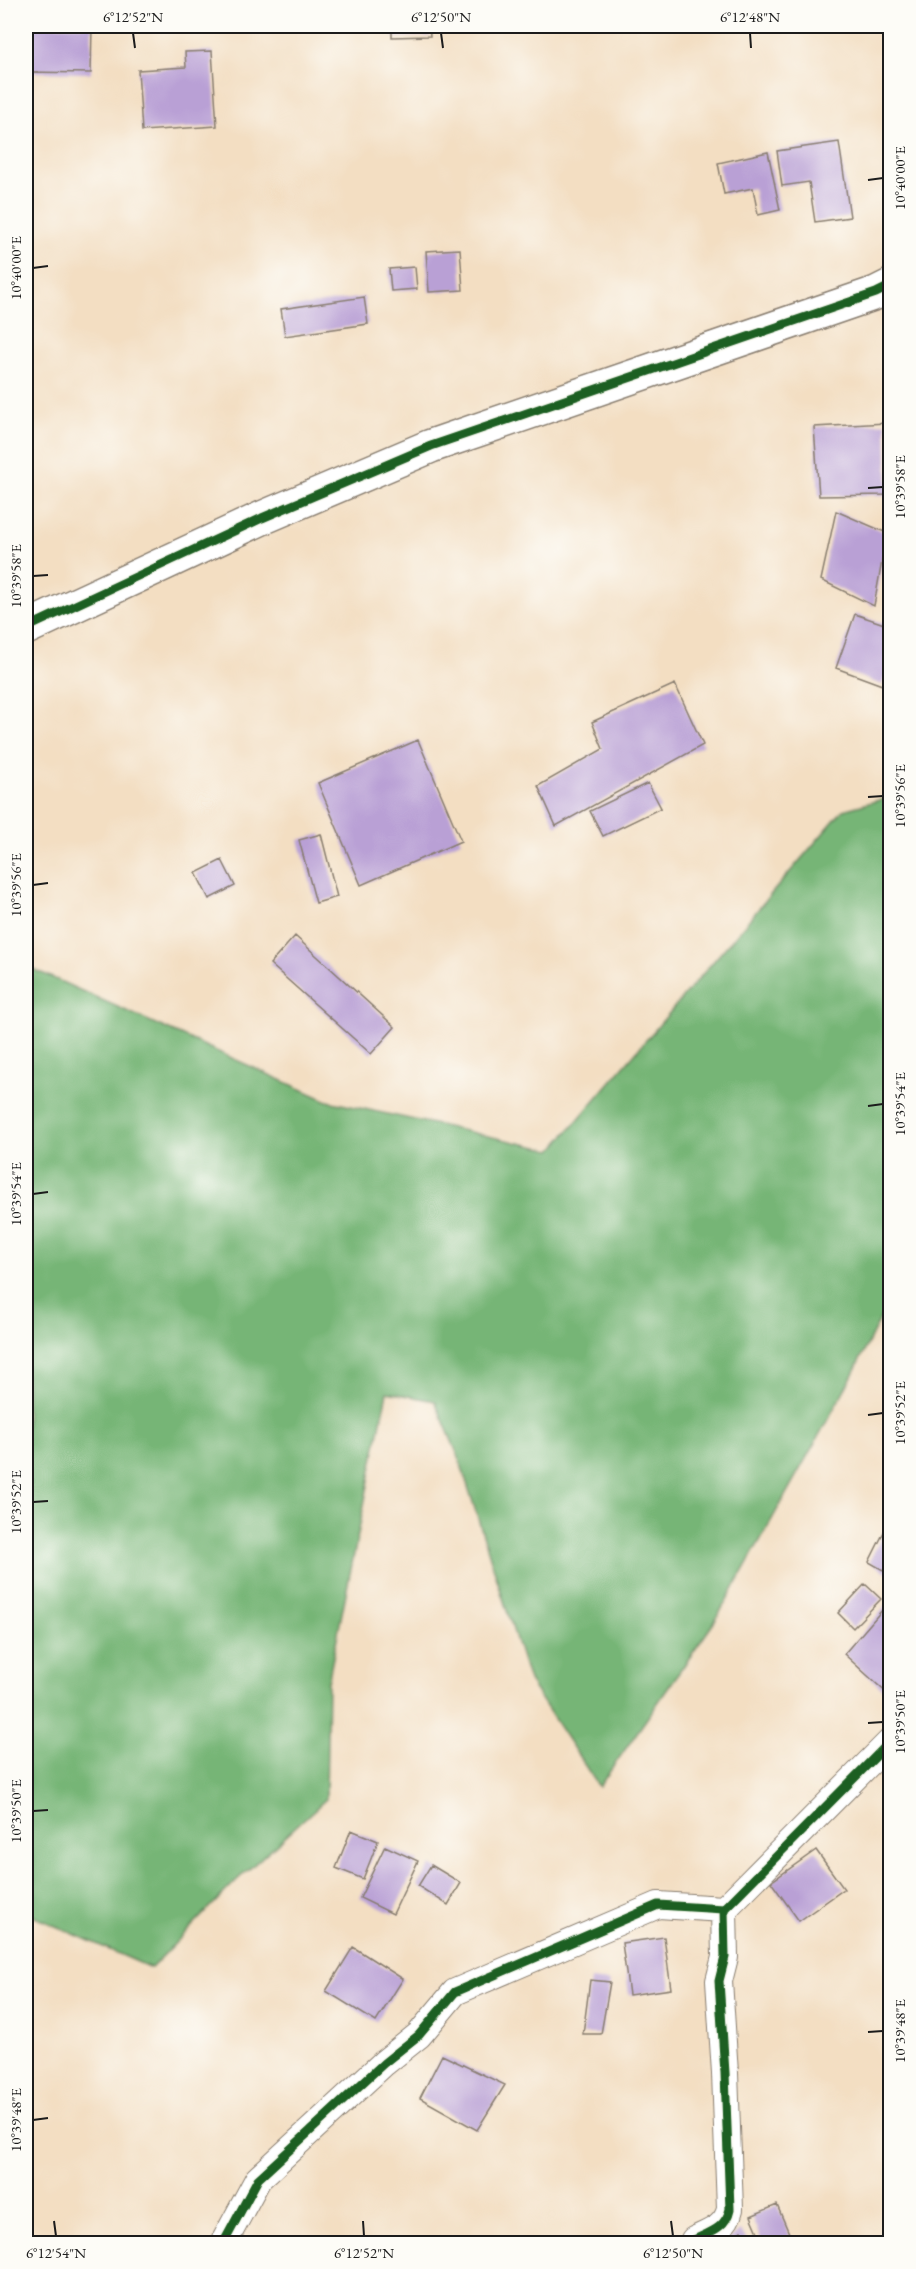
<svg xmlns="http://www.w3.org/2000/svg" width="916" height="2269" font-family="'EB Garamond',serif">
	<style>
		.forest { fill: #76b576; stroke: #496849; stroke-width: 1.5 }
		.building { fill: #b9a0d5 }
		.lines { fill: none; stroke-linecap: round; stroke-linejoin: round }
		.street-casing { stroke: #887d6f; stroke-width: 28 }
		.secondary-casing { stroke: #887d6f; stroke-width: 36 }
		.street { stroke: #fff; stroke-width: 26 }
		.secondary { stroke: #fff; stroke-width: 33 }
		.cycleway-casing { stroke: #fdfcf7; stroke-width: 13 }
		.cycleway { stroke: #1b5e20; stroke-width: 9 }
		.ticks { fill: none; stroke: #1c1c1c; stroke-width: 2 }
		.neatline { fill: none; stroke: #1c1c1c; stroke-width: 2 }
		.ticks-label { font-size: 15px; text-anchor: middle; fill: #1c1c1c }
	</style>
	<rect width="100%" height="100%" fill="#fdfcf7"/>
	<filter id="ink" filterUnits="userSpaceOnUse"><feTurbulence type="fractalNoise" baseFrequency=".0167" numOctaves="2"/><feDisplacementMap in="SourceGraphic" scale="12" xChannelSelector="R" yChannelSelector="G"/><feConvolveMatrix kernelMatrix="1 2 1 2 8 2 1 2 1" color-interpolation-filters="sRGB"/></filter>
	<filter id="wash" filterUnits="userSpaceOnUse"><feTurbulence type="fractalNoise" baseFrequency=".008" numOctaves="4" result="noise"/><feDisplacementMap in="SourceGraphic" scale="24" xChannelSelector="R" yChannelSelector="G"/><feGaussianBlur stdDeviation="1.35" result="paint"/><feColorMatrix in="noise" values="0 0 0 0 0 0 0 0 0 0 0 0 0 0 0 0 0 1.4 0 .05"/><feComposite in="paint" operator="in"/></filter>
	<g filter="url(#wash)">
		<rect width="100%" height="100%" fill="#f3dec2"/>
		<path class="forest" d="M890 797V1299L850 1380 715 1621 599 1787 529 1681 459 1458 435 1401 387 1392 328 1682 326 1799 236 1881 151 1968 26 1913V966L328 1101 552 1150 843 810Z"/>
		<g id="blocks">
			<path class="building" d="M26 26H92L91 73 26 72Z
				M392 26H429L430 36 392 37Z
				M212 51 217 126 142 131 138 70 186 67 185 52Z
				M839 142 850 217 815 222 809 182 782 186 777 151Z
				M768 152 780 210 758 215 753 188 724 194 718 163Z
				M460 249 463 290 429 292 426 251Z
				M415 267 417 289 391 291 389 269Z
				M364 297 368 324 285 336 281 309Z
				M886 423 888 495 819 496 814 427Z
				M836 511 887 533 874 606 821 580Z
				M855 614 890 626V661L882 685 836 668Z
				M675 684 703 745 556 826 538 786 603 749 592 722Z
				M418 740 461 841 361 885 318 783Z
				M648 783 661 808 603 836 590 811Z
				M321 834 337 897 316 903 299 840Z
				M222 860 235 886 209 899 196 873Z
				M295 936 395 1027 371 1054 270 964Z
				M890 1520V1574L869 1562Z
				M865 1584 881 1599 853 1628 838 1613Z
				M890 1601V1696L844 1654Z
				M351 1830 378 1841 363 1879 336 1868Z
				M385 1846 418 1861 393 1914 360 1898Z
				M816 1850 844 1889 799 1921 771 1882Z
				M431 1865 461 1883 448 1905 418 1886Z
				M664 1937 671 1989 629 1995 622 1943Z
				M353 1947 403 1979 376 2022 326 1991Z
				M590 1980 610 1982 601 2034H583Z
				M442 2055 505 2085 477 2130 420 2098Z
				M777 2205 791 2238 779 2244H763L751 2216Z
				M741 2231 749 2244H722Z"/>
		</g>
	</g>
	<g filter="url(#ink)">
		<use href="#blocks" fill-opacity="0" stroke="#887d6f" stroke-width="1.5"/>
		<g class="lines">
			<g class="street-casing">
				<path id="street" d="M223 2244 258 2179 384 2063 419 2035 455 1992 658 1905 724 1909 890 1742
					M693 2244 694 2240C710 2232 726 2228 730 2209L725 2073 719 1981 725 1957 724 1909"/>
			</g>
			<g class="secondary-casing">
				<path id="secondary" d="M26 628 262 518 431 446 876 293 890 286"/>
			</g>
			<use href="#street" class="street"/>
			<use href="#secondary" class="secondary"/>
			<g class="cycleway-casing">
				<path id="cycleway" d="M26 628 262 518 431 446 876 293 890 286
					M223 2244 258 2179 384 2063 419 2035 455 1992 658 1905 724 1909 890 1742
					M693 2244 694 2240C710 2232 726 2228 730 2209L725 2073 719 1981 725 1957 724 1909"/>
			</g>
			<use href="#cycleway" class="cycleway"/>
		</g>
	</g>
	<path class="ticks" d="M133 33 135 48M441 33 443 48M750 33 751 48M868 180 883 178M33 268 48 266M868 488 883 487M33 576 48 575M868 797 883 796M33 885 48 883M868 1106 883 1104M33 1194 48 1192M868 1415 883 1413M33 1502 48 1501M868 1723 883 1722M33 1811 48 1810M868 2032 883 2031M33 2120 48 2118M54 2221 56 2236M363 2221 364 2236M671 2221 673 2236"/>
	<rect width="916" height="2269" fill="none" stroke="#fdfcf7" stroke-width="66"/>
	<rect x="33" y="33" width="850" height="2203" class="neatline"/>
	<g class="ticks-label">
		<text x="133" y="22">6°12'52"N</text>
		<text x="441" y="22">6°12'50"N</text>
		<text x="750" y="22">6°12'48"N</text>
		<text transform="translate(900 178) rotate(-90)" y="5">10°40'00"E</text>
		<text transform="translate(16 268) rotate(-90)" y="5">10°40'00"E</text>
		<text transform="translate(900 487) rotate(-90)" y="5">10°39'58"E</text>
		<text transform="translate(16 576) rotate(-90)" y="5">10°39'58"E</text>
		<text transform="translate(900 796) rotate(-90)" y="5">10°39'56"E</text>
		<text transform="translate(16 885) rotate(-90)" y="5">10°39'56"E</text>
		<text transform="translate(900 1104) rotate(-90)" y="5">10°39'54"E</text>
		<text transform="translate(16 1194) rotate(-90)" y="5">10°39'54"E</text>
		<text transform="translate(900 1413) rotate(-90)" y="5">10°39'52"E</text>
		<text transform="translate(16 1502) rotate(-90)" y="5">10°39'52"E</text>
		<text transform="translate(900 1722) rotate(-90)" y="5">10°39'50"E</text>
		<text transform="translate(16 1811) rotate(-90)" y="5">10°39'50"E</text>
		<text transform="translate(900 2031) rotate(-90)" y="5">10°39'48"E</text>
		<text transform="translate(16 2120) rotate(-90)" y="5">10°39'48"E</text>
		<text x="56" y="2258">6°12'54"N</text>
		<text x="364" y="2258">6°12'52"N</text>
		<text x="673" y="2258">6°12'50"N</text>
	</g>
</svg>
